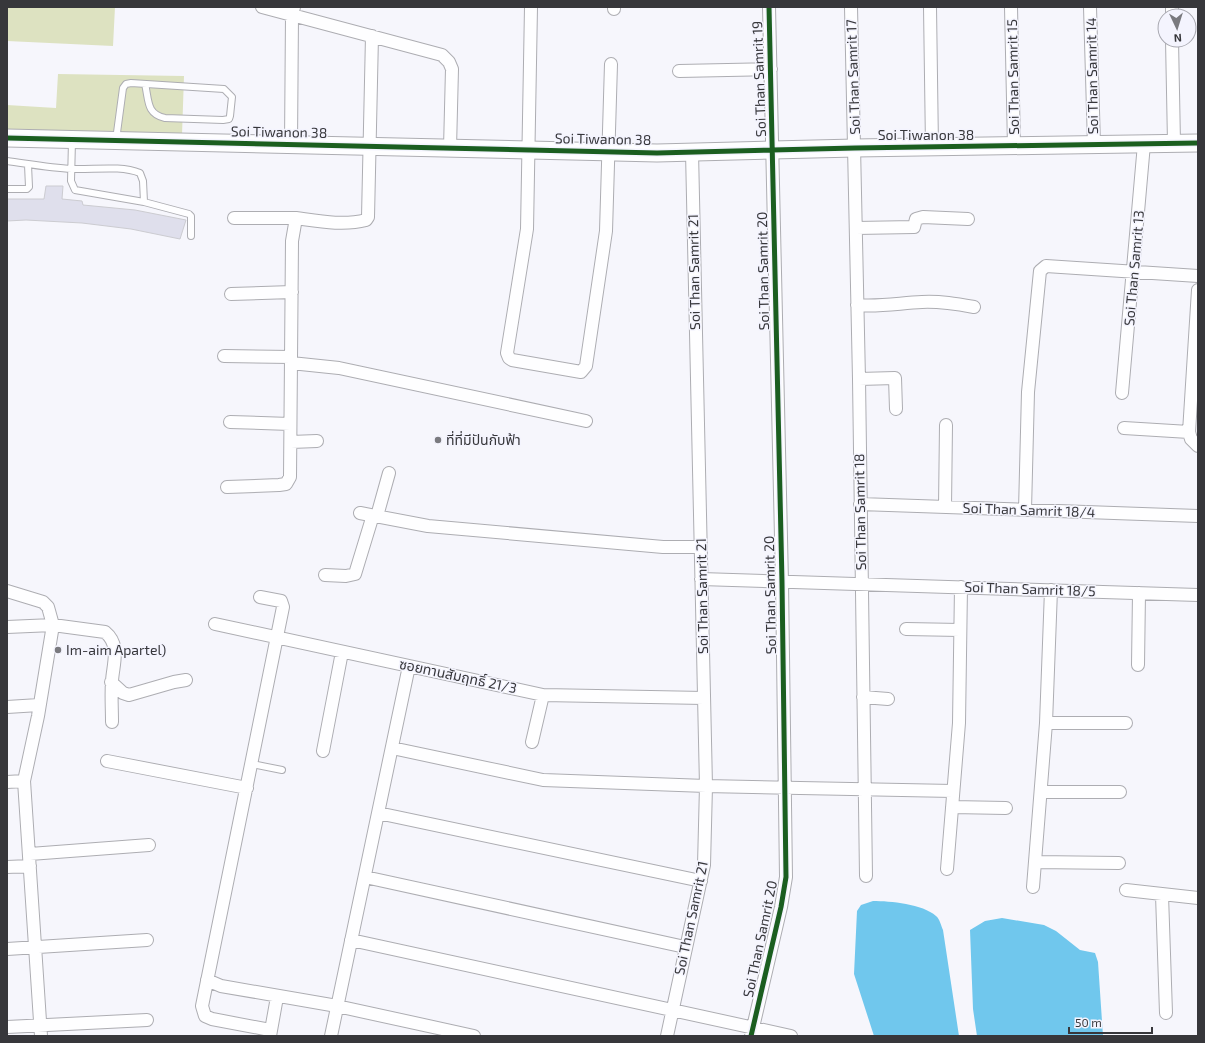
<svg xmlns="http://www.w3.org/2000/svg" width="1205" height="1043" font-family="'Exo 2','Noto Sans Thai',sans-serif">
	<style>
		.green { fill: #dde2c1 }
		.water { fill: #70c7ed }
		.building { fill: #dfdfec; stroke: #ccccd1 }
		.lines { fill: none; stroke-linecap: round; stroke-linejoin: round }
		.lane-casing { stroke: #adadb2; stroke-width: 8 }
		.street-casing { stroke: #adadb2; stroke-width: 14 }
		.secondary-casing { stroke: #adadb2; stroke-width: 19 }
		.lane { stroke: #fefeff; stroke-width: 6 }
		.street { stroke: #fefeff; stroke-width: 12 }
		.secondary { stroke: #fefeff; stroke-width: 17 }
		.cycleway-casing { stroke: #f4f4fe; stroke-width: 8 }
		.cycleway { stroke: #1b5e20; stroke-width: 5 }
		.poi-dot { fill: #7a7a7f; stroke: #f4f4fe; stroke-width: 1.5 }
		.labels { text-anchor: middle; stroke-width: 3; stroke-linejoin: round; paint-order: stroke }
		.street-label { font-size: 14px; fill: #37373b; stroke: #f4f4fe }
		.poi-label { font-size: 14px; fill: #37373b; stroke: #f4f4fe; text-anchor: start }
	</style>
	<rect width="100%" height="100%" fill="#f6f6fc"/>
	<path class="green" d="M7 7H115L113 46 7 41Z
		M58 74 184 76 182 135 7 130V105L56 108Z"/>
	<path class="water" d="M873 901C890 901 923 904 936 916 940 919 941 926 943 930L959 1036H874L854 974 857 911 861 905Z
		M1002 918 1044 925 1056 931 1080 950 1095 953 1098 962 1103 1036H977L973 1009 970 930 985 921Z"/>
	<path class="building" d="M46 186H63L62 199 82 201 83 205 135 210 186 220 180 239 131 229 82 223 26 220 7 221V199H44Z"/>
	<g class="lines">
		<g class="lane-casing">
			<path id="lane" d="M116 140 123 88 126 84 131 83 224 89 232 97 230 116 229 119 223 120 165 118C146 114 149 100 145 84
				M72 141 71 181 75 190 144 202
				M7 161C29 164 50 168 72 169 93 170 120 165 140 173L143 181 144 202 189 214 191 216V236
				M7 189H27L29 187 28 165
				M252 764 282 770"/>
		</g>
		<g class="street-casing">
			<path id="street" d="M262 7 442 55 449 62 452 69 450 148
				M531 7 527 229 507 353 509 358 512 360 581 372 586 366 606 231 611 64
				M614 7V9
				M851 7 859 379 866 876
				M930 7 932 147
				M1011 7 1014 146
				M1090 7 1094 145
				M1172 7V16
				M1172 40 1174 143
				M679 71 771 69
				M291 144 292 15 294 7
				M234 218H296
				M856 228 914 227 916 219 923 217 968 219
				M1198 290 1189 432 1191 439 1198 446
				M231 294 292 292
				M857 305C879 307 900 303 922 302 940 301 957 304 974 307
				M224 356 291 357
				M291 363 339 368 586 421
				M859 379 895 378 896 409
				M1122 393 1144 144
				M230 422 290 424
				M1124 428 1189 432
				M291 442 317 441
				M227 487 279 485 286 484 290 477 292 241 296 218C318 221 343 226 366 220L368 217 372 36
				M860 504 1198 516
				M945 507 946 425
				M1025 510 1028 392 1040 271 1046 266 1198 276
				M360 513 428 526 663 547H701
				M377 516 389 473
				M325 575 346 576 355 574 373 515
				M701 579 1198 595
				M7 591 43 602 48 607 53 625 38 716 24 781 41 1036
				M260 597 281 601 283 607 202 1006 205 1016 212 1019 270 1030
				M215 624 543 695 704 698
				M7 627 53 625 105 632C121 645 113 664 112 681 111 695 112 708 112 722
				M906 629 960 630
				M1138 665 1139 593
				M111 682 123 693 129 695 174 682 186 680
				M863 697 888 699
				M7 707 39 705
				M1046 723H1126
				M532 742 543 695
				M392 748 543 780 706 786 953 791
				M323 751 342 652
				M107 761 247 788
				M7 782 24 781
				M1041 792H1120
				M952 807 1006 808
				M378 813 701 881
				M30 854 149 845
				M1035 862 1119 863
				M7 867 30 866
				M947 869 959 723 961 587
				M365 877 685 947
				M1033 887 1046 723 1051 590
				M1126 890 1198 898
				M1162 895 1166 1013
				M351 940 791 1036
				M7 949 147 940
				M207 980 221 986 337 1006 474 1036
				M7 1027 147 1020
				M270 1036 277 997
				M331 1036 409 666
				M667 1036 704 865 706 786 692 152
				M751 1036 781 907 786 877 782 582 769 7"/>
		</g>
		<g class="secondary-casing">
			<path id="secondary" d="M7 138 657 153 855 148 1198 143"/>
		</g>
		<use href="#lane" class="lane"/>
		<use href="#street" class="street"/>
		<use href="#secondary" class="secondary"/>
		<g class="cycleway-casing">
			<path id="cycleway" d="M7 138 657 153 855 148 1198 143
				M751 1036 781 907 786 877 782 582 769 7"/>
		</g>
		<use href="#cycleway" class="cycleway"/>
	</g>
	<g class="poi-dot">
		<circle cx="438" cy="440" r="4"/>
		<circle cx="58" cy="650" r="4"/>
	</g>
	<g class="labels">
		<g class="street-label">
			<text transform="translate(1092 76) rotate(-91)" y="5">Soi Than Samrit 14</text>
			<text transform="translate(853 77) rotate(-92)" y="5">Soi Than Samrit 17</text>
			<text transform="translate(1013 77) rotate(-91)" y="5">Soi Than Samrit 15</text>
			<text transform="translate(759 79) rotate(-92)" y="5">Soi Than Samrit 19</text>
			<text transform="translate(279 132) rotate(1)" y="5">Soi Tiwanon 38</text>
			<text x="926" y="140">Soi Tiwanon 38</text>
			<text transform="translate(603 139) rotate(1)" y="5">Soi Tiwanon 38</text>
			<text transform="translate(1134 268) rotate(-85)" y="5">Soi Than Samrit 13</text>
			<text transform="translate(763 271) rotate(-91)" y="5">Soi Than Samrit 20</text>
			<text transform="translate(694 272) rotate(-91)" y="5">Soi Than Samrit 21</text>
			<text transform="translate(1029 510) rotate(2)" y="5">Soi Than Samrit 18/4</text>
			<text transform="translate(860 512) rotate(-91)" y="5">Soi Than Samrit 18</text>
			<text transform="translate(1030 589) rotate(2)" y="5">Soi Than Samrit 18/5</text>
			<text transform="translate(770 595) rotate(-91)" y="5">Soi Than Samrit 20</text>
			<text transform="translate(702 596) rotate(-91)" y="5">Soi Than Samrit 21</text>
			<text transform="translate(458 676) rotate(12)" y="5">ซอยทานสัมฤทธิ์ 21/3</text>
			<text transform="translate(691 918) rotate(-78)" y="5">Soi Than Samrit 21</text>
			<text transform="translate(760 939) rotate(-78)" y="5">Soi Than Samrit 20</text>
		</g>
		<g class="poi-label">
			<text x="446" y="445">ที่ที่มีปันกับฟ้า</text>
			<text x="66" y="655">Im-aim Apartel)</text>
		</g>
	</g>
	<rect width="1205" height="1043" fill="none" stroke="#37373b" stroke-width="16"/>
	<g transform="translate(1177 28) rotate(176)"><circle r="19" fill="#f4f4fe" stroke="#a8a8b0"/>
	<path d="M0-3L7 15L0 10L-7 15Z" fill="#7a7a7f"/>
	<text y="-6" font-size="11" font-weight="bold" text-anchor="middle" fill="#37373b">N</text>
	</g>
	<path d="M1069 1027v6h83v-6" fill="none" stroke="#37373b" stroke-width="2"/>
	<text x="1075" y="1027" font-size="12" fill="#37373b" stroke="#f4f4fe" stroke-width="3" paint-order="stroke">50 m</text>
</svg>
